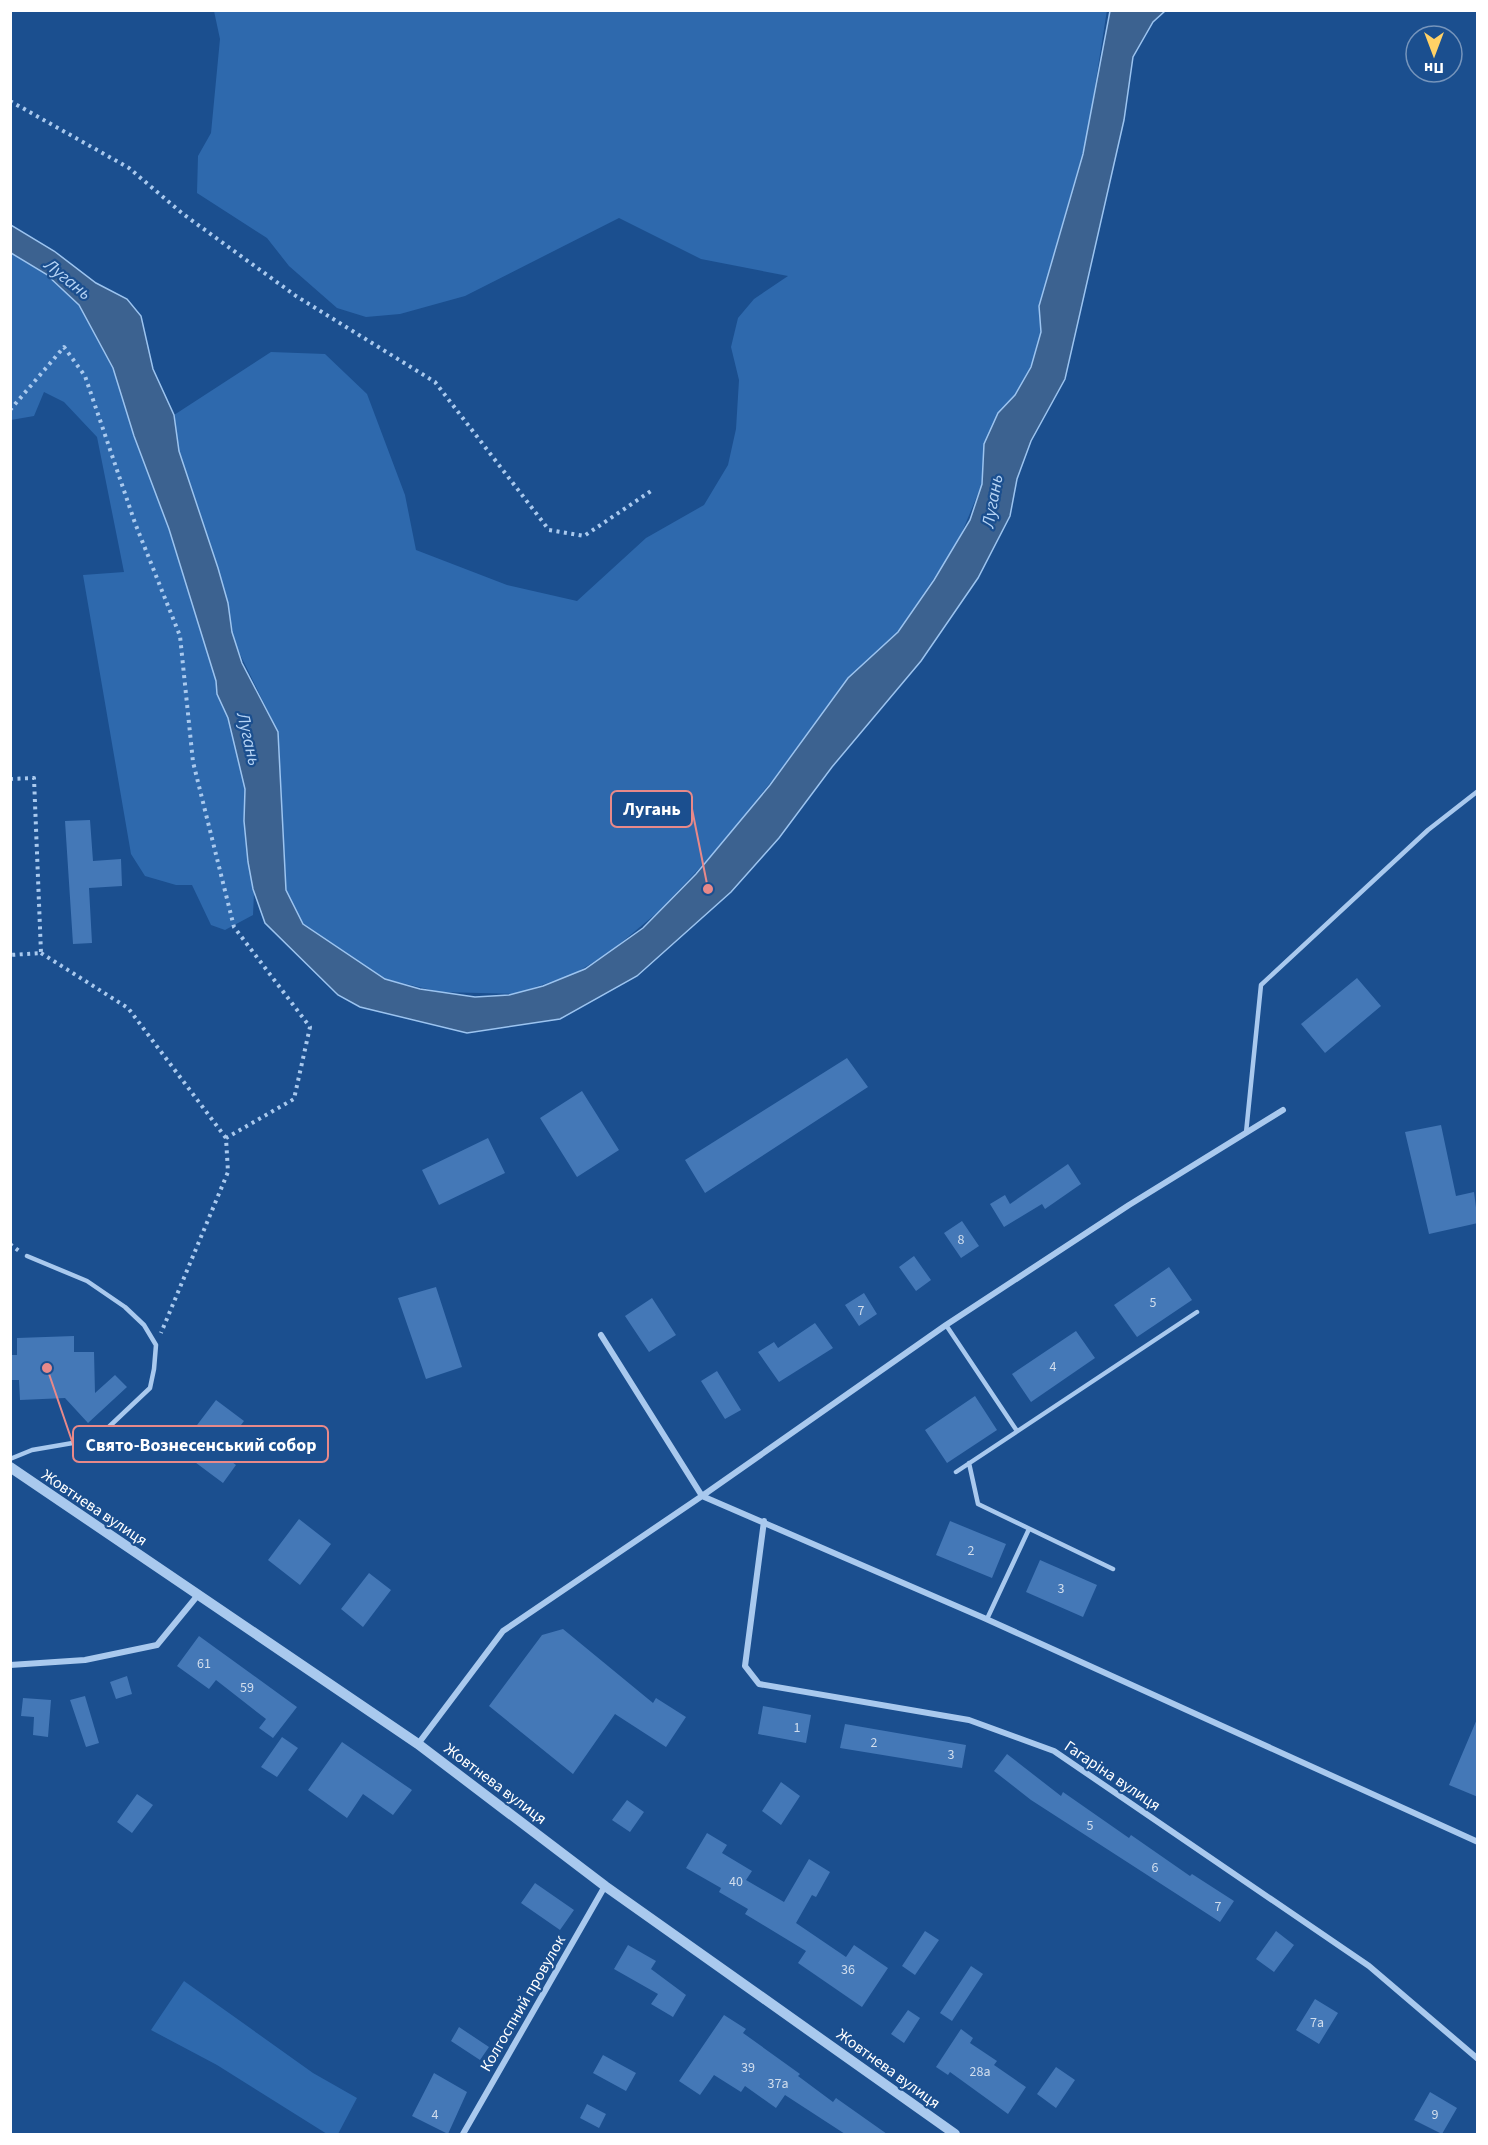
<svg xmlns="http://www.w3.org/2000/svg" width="1488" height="2145" font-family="'Source Sans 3',sans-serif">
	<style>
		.green { fill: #2e69ad }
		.water { fill: #3c6290; stroke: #9cc4f0; stroke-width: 1.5 }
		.building { fill: #4478b7 }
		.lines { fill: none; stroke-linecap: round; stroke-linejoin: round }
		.path { stroke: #a9c9ee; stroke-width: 4; stroke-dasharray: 3 4.5; stroke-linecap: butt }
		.service { stroke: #a9c9ee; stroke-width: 4.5 }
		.minor { stroke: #a9c9ee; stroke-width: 6 }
		.tertiary { stroke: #a9c9ee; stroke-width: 10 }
		.labels { text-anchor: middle; stroke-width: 4.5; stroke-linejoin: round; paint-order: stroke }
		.number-label { font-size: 14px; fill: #d0dded }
		.street-label { font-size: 16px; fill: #fff; stroke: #1b4f8f }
		.water-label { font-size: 18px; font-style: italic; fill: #b5d3f5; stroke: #1b4f8f }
		.leader { fill: none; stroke: #e88989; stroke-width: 2 }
		.callout-dot { fill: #e88989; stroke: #1b4f8f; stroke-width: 2 }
		.callout { fill: #1b4f8f; stroke: #e88989; stroke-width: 2 }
		.callout-label { font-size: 18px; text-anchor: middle; font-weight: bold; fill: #fff }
	</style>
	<rect width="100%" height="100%" fill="#1b4f8f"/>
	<path class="green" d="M1107 10 1087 137 1039 306 1041 332 1031 367 1015 395 998 414 984 444 982 484 958 542 898 632 848 678 775 777 711 856 658 912 610 952 574 974 515 994 440 992 385 979 303 924 286 890 278 732 236 646 218 568 179 451 174 415 271 352 325 354 367 394 405 495 416 550 507 585 577 601 646 538 704 505 728 465 736 429 739 380 731 347 738 318 754 299 788 276 701 259 619 218 465 296 400 314 366 317 337 308 289 266 267 238 197 193 198 156 211 133 220 39 214 11Z
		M11 253 46 274 79 305 113 368 134 436 169 529 216 681 217 694 228 718 245 789 244 821 254 892 253 915 225 930 211 925 192 885H176L145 876 131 854 83 575 124 572 97 437 64 402 44 392 34 416 11 420Z
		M184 1981 313 2073 357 2098 338 2134H327L217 2065 151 2030Z"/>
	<path class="water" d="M1110 11H1165L1153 22 1133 57 1124 120 1065 379 1031 441 1017 479 1010 516 978 578 921 661 832 767 779 838 731 892 637 976 560 1019 467 1033 360 1007 338 995 265 923 253 889 248 862 244 821 245 789 228 718 217 694 216 681 169 529 134 436 113 368 79 305 46 274 11 253V225L54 251 96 283 127 299 141 316 153 369 174 415 179 451 218 568 228 603 232 632 242 663 278 732 286 890 303 924 385 979 420 989 475 997 509 995 543 986 585 969 643 928 696 874 770 785 848 678 898 632 934 580 970 520 982 484 984 444 998 413 1015 395 1031 367 1041 332 1039 306 1083 154Z"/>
	<path class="building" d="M90 820 93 861 121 859 122 886 89 888 92 943 73 944 65 821Z
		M1357 978 1381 1006 1325 1053 1301 1024Z
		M847 1058 868 1087 705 1193 685 1160Z
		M582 1091 619 1150 577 1177 540 1118Z
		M1441 1125 1456 1196 1474 1192 1478 1223 1429 1234 1405 1132Z
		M488 1138 505 1173 439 1205 422 1170Z
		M1068 1164 1081 1184 1045 1209 1042 1204 1004 1227 990 1204 1005 1195 1010 1204Z
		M962 1221 979 1246 961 1258 944 1233Z
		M914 1256 931 1280 916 1291 899 1267Z
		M1169 1267 1192 1300 1137 1337 1114 1305Z
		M436 1287 462 1367 426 1379 398 1298Z
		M864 1293 877 1314 859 1326 845 1305Z
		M652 1298 676 1335 649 1352 625 1316Z
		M815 1323 833 1348 779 1382 758 1352 774 1342 778 1348Z
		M1076 1331 1095 1358 1031 1402 1012 1374Z
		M74 1336V1352H94L95 1393 115 1375 127 1387 88 1423 65 1398 20 1400 19 1380H10V1355H17V1338Z
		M717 1371 741 1410 725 1419 701 1381Z
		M975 1396 997 1430 947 1463 925 1430Z
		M216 1400 244 1421 220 1453 236 1465 223 1483 168 1442 181 1426 191 1433Z
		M299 1519 331 1544 300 1585 268 1560Z
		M950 1521 1006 1544 992 1578 936 1555Z
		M1040 1560 1097 1585 1083 1617 1026 1592Z
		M369 1573 391 1590 363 1627 341 1609Z
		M563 1629 653 1703 656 1698 686 1717 666 1747 615 1714 573 1774 489 1706 542 1635Z
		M199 1636 297 1707 273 1738 259 1728 266 1719 216 1680 209 1689 177 1666Z
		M127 1676 132 1694 116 1699 110 1682Z
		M85 1696 99 1743 86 1747 70 1700Z
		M23 1698 51 1700 48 1737 33 1735 34 1717 21 1716Z
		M763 1706 811 1715 806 1743 758 1734Z
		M1477 1719H1478V1797L1449 1785Z
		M845 1724 966 1745 962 1768 840 1748Z
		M282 1737 298 1748 277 1777 261 1767Z
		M342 1742 412 1790 393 1815 363 1794 347 1818 308 1790Z
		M1007 1754 1061 1796 1063 1792 1129 1838 1131 1835 1190 1876 1192 1874 1234 1901 1220 1922 1031 1800 994 1771Z
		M781 1782 800 1796 781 1825 762 1811Z
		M137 1794 153 1805 132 1833 117 1822Z
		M627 1800 644 1812 630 1832 612 1820Z
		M707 1833 727 1845 722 1853 752 1871 746 1880 784 1902 809 1859 830 1872 816 1897 812 1895 796 1923 846 1957 854 1945 888 1968 862 2007 798 1963 806 1951 745 1914 748 1909 719 1892 721 1888 686 1868Z
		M535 1883 574 1910 560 1930 521 1903Z
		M925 1931 939 1940 915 1975 902 1966Z
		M1276 1931 1294 1945 1274 1972 1256 1959Z
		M628 1945 656 1961 651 1969 686 1995 673 2017 651 2004 658 1994 614 1969Z
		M971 1966 983 1974 952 2021 940 2013Z
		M1315 1999 1338 2013 1319 2044 1296 2030Z
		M908 2010 920 2018 904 2043 891 2034Z
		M724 2015 746 2029 743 2033 800 2074 798 2076 833 2102 836 2098 887 2134H845L785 2095 776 2108 745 2086 741 2092 714 2075 700 2095 679 2081Z
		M459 2027 489 2047 480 2060 451 2041Z
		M961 2029 973 2038 970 2043 997 2061 994 2065 1026 2087 1008 2114 950 2072 948 2075 936 2067Z
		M603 2055 636 2073 626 2091 593 2073Z
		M1056 2067 1075 2080 1056 2108 1037 2094Z
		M434 2073 467 2092 448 2134 412 2116Z
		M1430 2092 1457 2108 1442 2134 1414 2120Z
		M587 2104 606 2114 599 2128 580 2118Z"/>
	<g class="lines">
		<path class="path" d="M10 101 129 168 183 214 296 296 435 382 549 530 584 536 654 489
			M10 410 64 347 85 376 135 523 180 636 193 762 234 927 310 1027 294 1099 226 1138 228 1172 161 1333
			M10 779 34 778 41 953 10 955
			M41 953 128 1008 226 1138
			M10 1244 19 1251"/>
		<path class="service" d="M1246 1133 1261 985 1428 830 1478 791
			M946 1325 1017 1431
			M10 1459 32 1450 96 1439 150 1388 154 1369 156 1345 144 1325 125 1307 87 1281 27 1256
			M969 1463 978 1504 1113 1569
			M956 1472 1197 1312
			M987 1619 1029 1529"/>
		<path class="minor" d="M601 1335 702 1496 984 1618 1478 1842
			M764 1521 745 1666 759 1684 969 1720 1054 1751 1369 1966 1478 2059
			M10 1665 85 1660 157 1645 198 1595
			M418 1744 503 1631 702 1496 946 1325 1129 1205 1283 1110
			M463 2134 605 1886"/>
		<path class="tertiary" d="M10 1467 418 1744 605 1886 955 2134"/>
	</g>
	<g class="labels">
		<g class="number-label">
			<text x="961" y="1244">8</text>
			<text x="1153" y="1307">5</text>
			<text x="861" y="1315">7</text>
			<text x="1053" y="1371">4</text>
			<text x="971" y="1555">2</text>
			<text x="1061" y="1593">3</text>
			<text x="204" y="1668">61</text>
			<text x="247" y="1692">59</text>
			<text x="797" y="1732">1</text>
			<text x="874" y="1747">2</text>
			<text x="951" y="1759">3</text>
			<text x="1090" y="1830">5</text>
			<text x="1155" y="1872">6</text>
			<text x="736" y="1886">40</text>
			<text x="1218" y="1911">7</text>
			<text x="848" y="1974">36</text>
			<text x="1317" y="2027">7а</text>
			<text x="748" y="2072">39</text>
			<text x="980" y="2076">28а</text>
			<text x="778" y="2088">37а</text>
			<text x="435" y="2119">4</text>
			<text x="1435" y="2119">9</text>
		</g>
		<g class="street-label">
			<text transform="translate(95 1507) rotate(34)" y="6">Жовтнева вулиця</text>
			<text transform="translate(1113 1775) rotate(34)" y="6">Гагаріна вулиця</text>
			<text transform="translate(496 1783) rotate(37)" y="6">Жовтнева вулиця</text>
			<text transform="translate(522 2003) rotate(-60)" y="6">Колгоспний провулок</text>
			<text transform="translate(889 2068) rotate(36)" y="6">Жовтнева вулиця</text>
		</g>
		<g class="water-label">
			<text transform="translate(68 279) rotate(39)" y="6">Лугань</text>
			<text transform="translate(992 501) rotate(-80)" y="6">Лугань</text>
			<text transform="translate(249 739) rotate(77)" y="6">Лугань</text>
		</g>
	</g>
	<path class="leader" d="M708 889L692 809M47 1368L73 1444"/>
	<g class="callout-dot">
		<circle cx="708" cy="889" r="6"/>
		<circle cx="47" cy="1368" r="6"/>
	</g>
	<g class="callout">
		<rect x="611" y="791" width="81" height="36" rx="6"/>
		<rect x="73" y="1426" width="255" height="36" rx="6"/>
	</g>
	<g class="callout-label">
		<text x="652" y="815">Лугань</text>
		<text x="201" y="1451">Свято-Вознесенський собор</text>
	</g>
	<rect width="1488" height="2145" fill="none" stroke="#ffffff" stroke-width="24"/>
	<g transform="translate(1434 54) rotate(180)"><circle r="28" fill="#1b4f8f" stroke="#7695bc" stroke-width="1.5"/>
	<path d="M0-4.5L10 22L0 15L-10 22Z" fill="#ffd166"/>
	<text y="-9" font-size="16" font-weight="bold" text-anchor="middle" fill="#ffffff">Пн</text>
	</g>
</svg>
